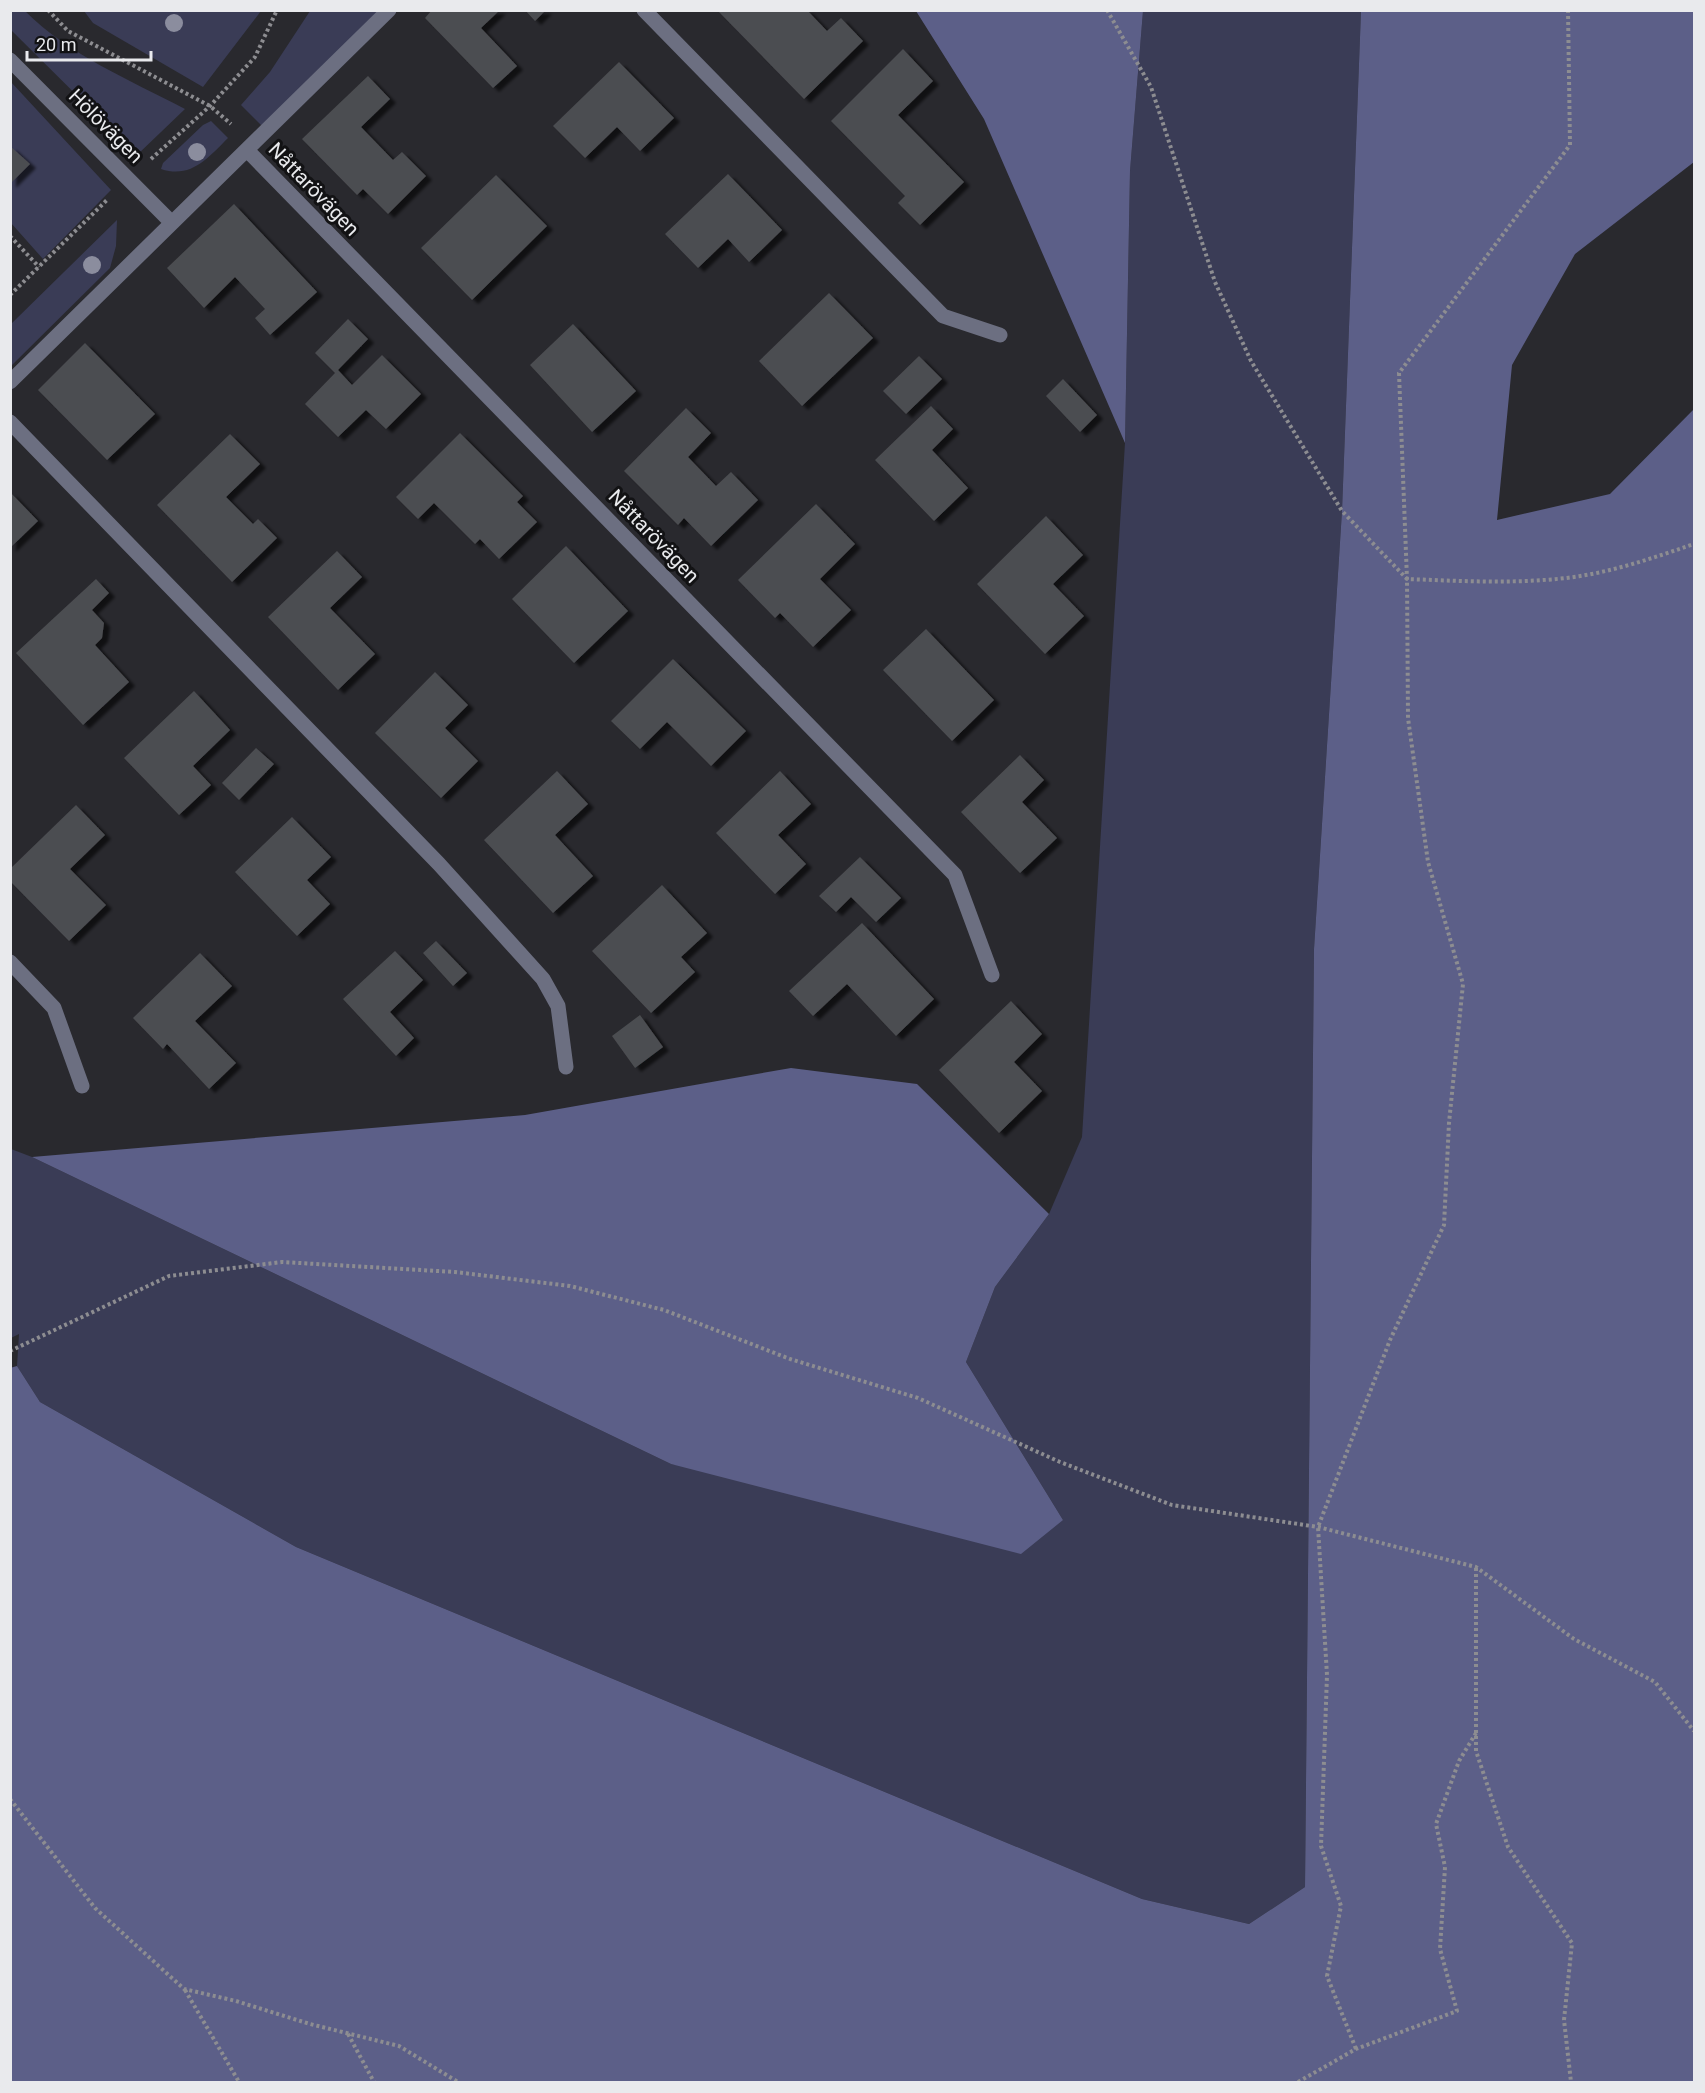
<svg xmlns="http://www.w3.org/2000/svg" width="1705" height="2093" font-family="Roboto,sans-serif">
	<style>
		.green { fill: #3a3c56 }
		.forest { fill: #5c5f88 }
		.building { fill: #4c4d51; filter: url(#shadow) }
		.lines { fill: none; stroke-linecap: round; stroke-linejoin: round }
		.path { stroke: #8d8d91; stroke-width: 4; stroke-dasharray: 3 3; stroke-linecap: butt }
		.minor { stroke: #6c6f81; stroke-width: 15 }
		.tree { fill: #8b8d9e }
		.labels { text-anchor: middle; stroke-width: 6; stroke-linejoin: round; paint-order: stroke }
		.street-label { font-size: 20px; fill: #e9eaed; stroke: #121214 }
	</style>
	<defs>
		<filter id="shadow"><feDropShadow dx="6" dy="4" stdDeviation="1.5" flood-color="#0009"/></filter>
	</defs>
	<rect width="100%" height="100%" fill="#29292e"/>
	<path class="green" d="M11 10 25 11C69 55 130 80 185 109L137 155 11 30Z
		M84 11H261L203 87 93 23Z
		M310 11H382L262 126 241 105 270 72Z
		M1143 11H1361L1342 511 1314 949 1305 1887 1249 1924 1142 1899 296 1547 40 1402 17 1366 19 1334 11 1338V1149L32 1157 671 1464 1063 1520 966 1362 995 1287 1049 1214 1082 1137 1125 443 1130 171Z
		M11 82 111 190 43 259 11 223Z
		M211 121 228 138C208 158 191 179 161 169L163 163 203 125Z
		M117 220 116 246 110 268 11 366V324Z"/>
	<path class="forest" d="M916 11H1143L1130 171 1125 443 984 119Z
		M1361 11H1694V162L1575 254 1512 365 1497 520 1610 494 1694 409V2082H11L10 1368 17 1366 40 1402 296 1547 1142 1899 1249 1924 1305 1887 1314 949 1342 511Z
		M791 1068 917 1084 1049 1214 995 1287 966 1362 1063 1520 1021 1554 671 1464 32 1157 525 1115Z"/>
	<path class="building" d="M432 10H500L481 28 517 66 493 88 425 18Z
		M525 10H546L535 21Z
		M720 10H807L827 31 841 18 863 41 804 99 719 12Z
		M903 49 933 81 898 115 964 182 920 225 898 203 905 196 831 121Z
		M619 62 674 118 640 151 617 127 585 158 553 126Z
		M368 76 390 99 361 127 393 160 402 152 426 176 388 214 363 189 357 195 302 139Z
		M10 146 30 164 10 184Z
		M728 174 782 230 749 262 728 239 698 268 665 234Z
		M496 175 547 226 472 300 421 248Z
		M234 204 317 292 270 335 255 318 265 309 235 277 204 308 167 268Z
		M829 293 873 338 802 406 759 361Z
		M348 319 368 339 338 370 352 385 382 355 421 394 386 429 366 410 338 437 305 404 335 373 315 353Z
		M573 324 636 391 592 432 530 365Z
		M85 343 155 414 107 460 38 390Z
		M919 356 942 379 906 414 883 391Z
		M1063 379 1097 415 1080 432 1046 396Z
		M931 406 953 429 932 450 968 488 934 521 875 460Z
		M686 408 711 433 688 457 716 486 731 472 758 500 711 546 684 518 678 525 624 471Z
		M460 433 523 496 517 502 537 522 499 559 480 539 475 544 434 503 418 519 396 497Z
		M230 434 260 464 226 497 253 524 258 519 277 538 232 582 157 505Z
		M10 492 38 521 10 548Z
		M816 504 855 544 820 579 851 610 813 647 780 613 775 618 738 580Z
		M1046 516 1083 555 1053 584 1084 616 1045 654 977 584Z
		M566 546 628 611 574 663 512 599Z
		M337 551 362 577 330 608 375 654 338 690 268 617Z
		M96 579 109 593 92 610 104 623 102 638 95 645 129 682 83 725 16 653Z
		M926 629 994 700 952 741 883 670Z
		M673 659 746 731 711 766 667 722 640 749 611 721Z
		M435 672 468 705 445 728 478 761 441 798 375 733Z
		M194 691 230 730 193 766 211 785 179 815 124 758Z
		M256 748 274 764 239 800 222 783Z
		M1020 755 1044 780 1022 802 1057 838 1020 873 961 812Z
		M557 771 588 804 555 835 593 876 553 913 484 840Z
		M780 771 811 804 778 835 806 864 775 894 716 833Z
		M76 805 105 835 70 869 106 905 69 941 10 881V869Z
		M292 817 331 857 307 880 330 904 297 936 235 872Z
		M860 857 901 898 876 922 851 897 836 912 819 896Z
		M662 885 707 933 681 957 695 972 651 1013 592 951Z
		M862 923 934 999 896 1036 847 984 813 1016 789 991Z
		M436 941 467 973 453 986 423 953Z
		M395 951 423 980 390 1012 414 1038 396 1056 343 999Z
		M200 953 232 986 195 1021 236 1063 209 1089 167 1044 163 1049 133 1018Z
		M1011 1001 1042 1034 1014 1062 1042 1091 999 1133 939 1070Z
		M640 1015 663 1047 635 1068 612 1036Z"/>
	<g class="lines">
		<path class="path" d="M48 10 68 31 210 106 231 124
			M1107 10 1151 87 1215 282 1251 361 1342 511 1407 579 1408 718 1428 862 1463 984 1449 1123 1444 1225 1390 1340 1318 1527 1327 1675 1321 1846 1341 1906 1327 1976 1356 2049
			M1568 10 1570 145 1399 373 1407 579C1460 581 1513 584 1566 578 1610 573 1653 558 1694 544
			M151 159 210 106 255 57 277 10
			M10 236 39 267
			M10 295 108 199
			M10 1351 169 1276 282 1262 455 1272 570 1286 664 1310 790 1359 918 1398 1060 1462 1172 1505 1318 1527 1476 1567 1574 1639 1655 1682 1694 1731
			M1476 1568V1751L1508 1847 1572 1943 1564 2020 1571 2082
			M10 1799 95 1908 184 1989 236 2001 310 2024 399 2046 458 2082
			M185 1990 239 2082
			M348 2034 374 2082
			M1298 2082 1356 2049 1457 2011 1440 1949 1445 1867 1436 1824 1459 1761 1476 1733"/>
		<path class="minor" d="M644 10 943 316 1000 335
			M10 60 171 222
			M248 151 955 875 992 975
			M10 382 389 10
			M10 422 439 864 543 979 558 1006 566 1067
			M10 962 54 1008 82 1086"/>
	</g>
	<g class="tree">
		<circle cx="174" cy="23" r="9"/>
		<circle cx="197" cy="152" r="9"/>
		<circle cx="92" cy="265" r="9"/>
	</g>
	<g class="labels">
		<g class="street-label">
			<text transform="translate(106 126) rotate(45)" y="7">Hölövägen</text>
			<text transform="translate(314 189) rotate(46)" y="7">Nåttarövägen</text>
			<text transform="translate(654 536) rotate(46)" y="7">Nåttarövägen</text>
		</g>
	</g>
	<rect width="1705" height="2093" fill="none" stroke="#e9eaed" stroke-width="24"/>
	<path d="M27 51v9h124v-9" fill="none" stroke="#e9eaed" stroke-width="3"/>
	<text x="36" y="51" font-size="18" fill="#e9eaed" stroke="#121214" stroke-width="4.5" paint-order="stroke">20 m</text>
</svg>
